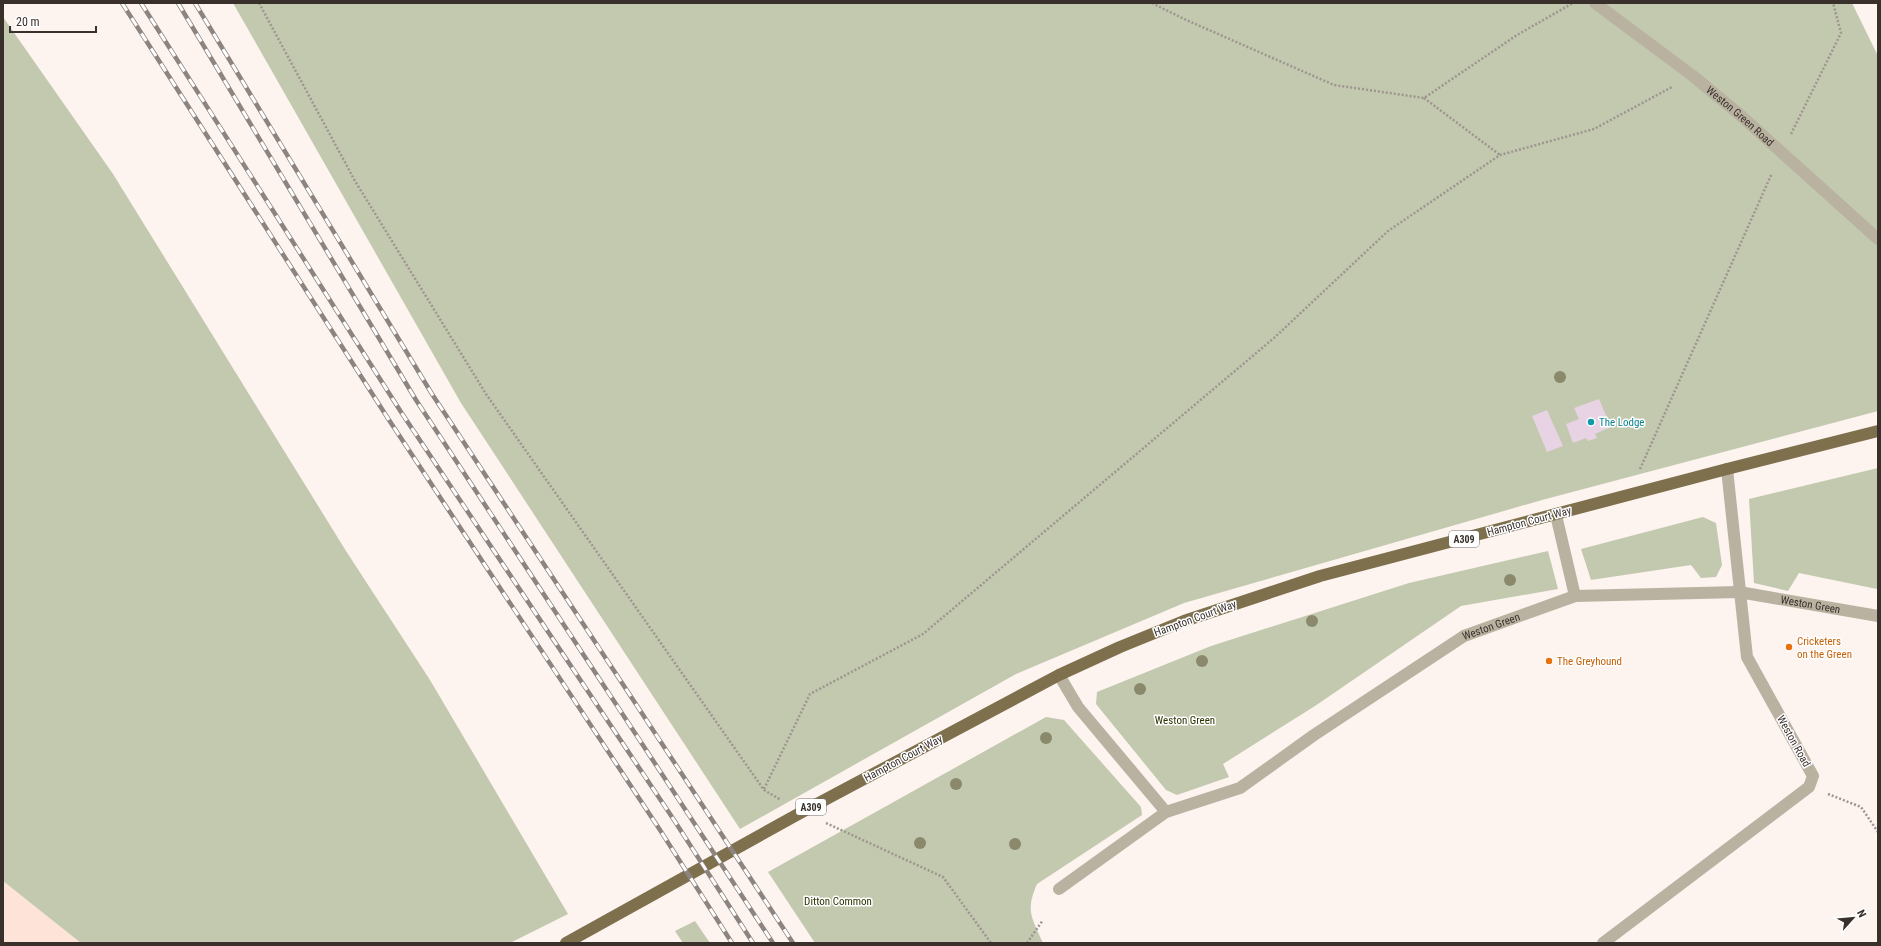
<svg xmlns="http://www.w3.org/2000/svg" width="1881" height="946" font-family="'Roboto Condensed',sans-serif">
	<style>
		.built { fill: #fde3d8 }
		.green { fill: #c3c9ae }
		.building { fill: #e7d3e3 }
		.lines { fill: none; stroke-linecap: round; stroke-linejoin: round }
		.path { stroke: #9e9490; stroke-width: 2.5; stroke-dasharray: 2 2; stroke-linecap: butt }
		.minor { stroke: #bab2a1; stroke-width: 12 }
		.trunk { stroke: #7e704d; stroke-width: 12 }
		.rail-casing { stroke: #8d8480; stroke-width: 4.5 }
		.rail { stroke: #fff; stroke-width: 3; stroke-dasharray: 9; stroke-linecap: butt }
		.tree { fill: #8a896c }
		.culture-dot { fill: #0f9aa8; stroke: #fff; stroke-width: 1.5 }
		.food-dot { fill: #e8710a; stroke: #fff; stroke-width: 1.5 }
		.labels { text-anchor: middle; stroke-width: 3; stroke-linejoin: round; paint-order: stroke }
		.shield { fill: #fff; stroke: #746e6b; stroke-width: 1 }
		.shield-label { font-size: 10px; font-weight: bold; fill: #39302c }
		.street-label { font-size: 11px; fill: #39302c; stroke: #fff }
		.culture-label { font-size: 11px; fill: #0d838f; stroke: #fff; text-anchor: start }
		.food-label { font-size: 11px; fill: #c56008; stroke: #fff; text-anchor: start }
		.park-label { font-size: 11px; fill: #2c3301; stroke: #fff }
	</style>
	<rect width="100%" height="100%" fill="#fdf3ef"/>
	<path class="built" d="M3 881 81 943H3Z"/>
	<path class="green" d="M233 3H1852L1878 56V411L1542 500 1184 603 1016 674 740 829 461 403Z
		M3 17 113 174 346 551 430 680 568 914 510 943H81L3 881Z
		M1878 468V591L1877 589 1799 573 1788 591 1754 583 1749 499Z
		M1703 517 1716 523 1722 565 1716 577 1701 578 1691 565 1591 580 1581 549Z
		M1548 551 1558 589 1461 606 1315 706 1223 764 1229 777 1177 795 1166 790 1096 704 1097 692 1211 646 1409 583Z
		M1046 717 1064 720 1141 807 1142 815 1037 884C1025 911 1032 918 1043 943H815L768 872Z
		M695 921 710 943H683L675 931Z"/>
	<path class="building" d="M1599 399 1611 427 1595 434 1597 438 1588 441 1586 438 1573 443 1566 424 1579 419 1574 408Z
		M1547 410 1563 446 1547 452 1532 416Z"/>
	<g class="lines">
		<path class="path" d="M259 3 355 181 486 394 764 790 781 800
			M1152 3 1184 19 1334 85 1424 98 1517 35 1573 3
			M1424 98 1500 155
			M1791 134 1841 33 1833 3
			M1640 469 1772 173
			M764 789 810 694 923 634 1274 338 1388 231 1500 155 1594 129 1672 87
			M1828 794 1861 807 1878 832
			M826 823 943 877 991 943
			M1027 943 1043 920"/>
		<g class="minor">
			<path id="s1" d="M1595 3 1693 76 1739 114 1878 239"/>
			<path d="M1556 515 1575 596"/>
			<path d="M1059 675 1078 707 1166 812"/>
			<path id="s2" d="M1059 889 1166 812 1240 788 1314 735 1464 636 1575 596 1739 592 1878 616"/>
			<path d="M1603 943 1809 787 1813 776 1747 657 1727 469"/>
		</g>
		<path class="trunk" d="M566 943 802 812 1059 675 1120 647 1184 621 1320 576 1727 469 1878 431"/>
		<g class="rail-casing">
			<path id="rail" d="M122 3 389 420 660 830 732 943
				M141 3 401 412 674 820 753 943
				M178 3 416 400 773 943
				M195 3 432 394 793 943"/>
		</g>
		<use href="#rail" class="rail"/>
	</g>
	<g class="tree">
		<circle cx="1560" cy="377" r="6"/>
		<circle cx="1510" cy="580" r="6"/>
		<circle cx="1312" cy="621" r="6"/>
		<circle cx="1202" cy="661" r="6"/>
		<circle cx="1140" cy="689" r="6"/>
		<circle cx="1046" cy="738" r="6"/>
		<circle cx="956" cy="784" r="6"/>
		<circle cx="920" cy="843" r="6"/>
		<circle cx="1015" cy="844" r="6"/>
	</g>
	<circle class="culture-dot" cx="1591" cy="422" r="4"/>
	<g class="food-dot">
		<circle cx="1789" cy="647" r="4"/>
		<circle cx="1549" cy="661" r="4"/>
	</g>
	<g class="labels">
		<g class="shield">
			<rect x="1449" y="531" width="30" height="16" rx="3"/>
			<rect x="796" y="799" width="30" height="16" rx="3"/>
		</g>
		<g class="shield-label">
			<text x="1464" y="543">A309</text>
			<text x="811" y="811">A309</text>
		</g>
		<g class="street-label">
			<text dy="4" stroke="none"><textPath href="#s1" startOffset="184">Weston Green Road</textPath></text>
			<text transform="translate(1529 521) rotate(-15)" y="4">Hampton Court Way</text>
			<text dy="4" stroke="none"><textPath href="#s2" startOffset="835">Weston Green</textPath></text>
			<text transform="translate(1195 618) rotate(-20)" y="4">Hampton Court Way</text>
			<text dy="4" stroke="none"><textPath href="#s2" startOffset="509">Weston Green</textPath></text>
			<text transform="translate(1794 741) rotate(61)" y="4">Weston Road</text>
			<text transform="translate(903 758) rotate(-28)" y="4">Hampton Court Way</text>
		</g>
		<g class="culture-label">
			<text x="1599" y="426">The Lodge</text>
		</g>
		<g class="food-label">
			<text x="1797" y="645">Cricketers<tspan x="1797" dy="13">on the Green</tspan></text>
			<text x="1557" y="665">The Greyhound</text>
		</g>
		<g class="park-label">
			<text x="1185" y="724">Weston Green</text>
			<text x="838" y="905">Ditton Common</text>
		</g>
	</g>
	<rect width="1881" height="946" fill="none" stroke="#39302c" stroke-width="8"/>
	<g transform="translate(1853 918) rotate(63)" stroke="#ffffff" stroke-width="3" paint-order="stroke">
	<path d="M0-3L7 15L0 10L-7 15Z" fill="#39302c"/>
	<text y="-6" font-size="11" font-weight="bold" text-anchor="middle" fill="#39302c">N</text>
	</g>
	<path d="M10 26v6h86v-6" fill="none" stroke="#39302c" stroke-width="2"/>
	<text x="16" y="26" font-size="12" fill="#39302c" stroke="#ffffff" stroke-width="3" paint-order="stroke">20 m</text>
</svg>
